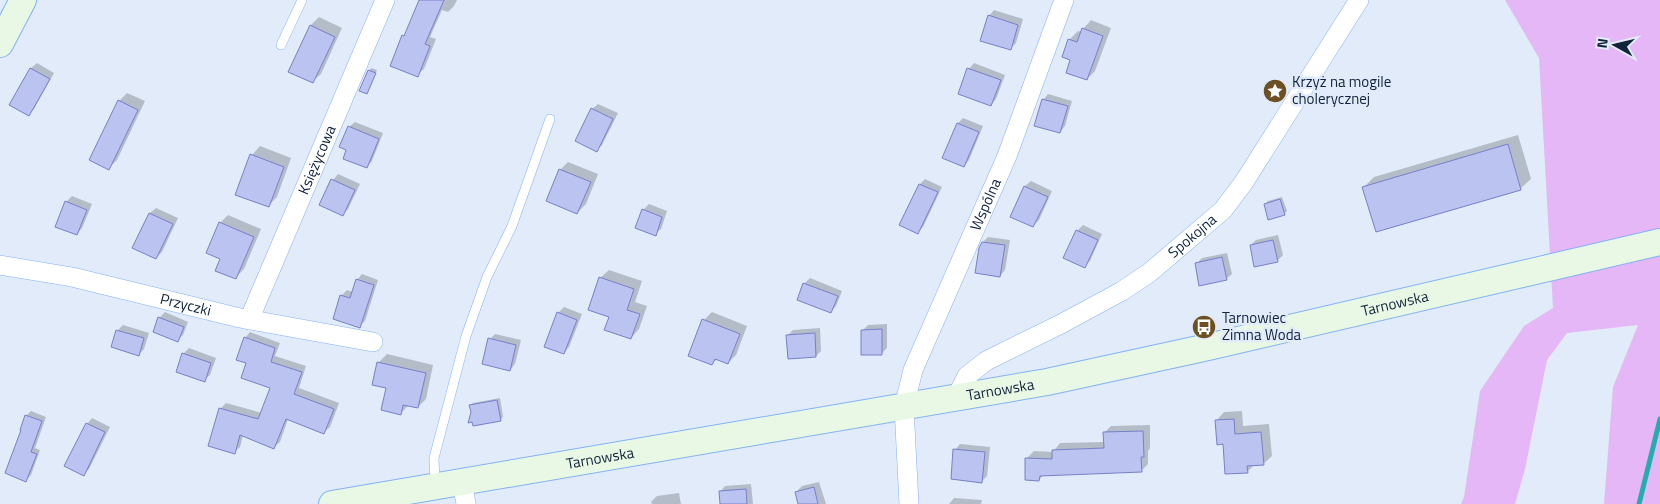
<svg xmlns="http://www.w3.org/2000/svg" width="1660" height="504" font-family="'Titillium Web',sans-serif">
	<style>
		.green { fill: #e6b7f6 }
		.shadow { fill: #0003 }
		.lines { fill: none; stroke-linecap: round; stroke-linejoin: round }
		.stream { stroke: #23adb1; stroke-width: 5 }
		.building { fill: #bbc3f1; stroke: #7780c9 }
		.lane-casing { stroke: #83b2f5; stroke-width: 10 }
		.street-casing { stroke: #83b2f5; stroke-width: 20 }
		.secondary-casing { stroke: #83b2f5; stroke-width: 28 }
		.lane { stroke: #fff; stroke-width: 9 }
		.street { stroke: #fff; stroke-width: 19 }
		.secondary { stroke: #e9f8e4; stroke-width: 26 }
		.labels { text-anchor: middle; stroke-width: 5; stroke-linejoin: round; paint-order: stroke }
		.poi-label { font-size: 15px; fill: #11233d; stroke: #e1ebf9; text-anchor: start }
		.street-label { font-size: 15px; fill: #11233d; stroke: #e1ebf9 }
	</style>
	<rect width="100%" height="100%" fill="#e1ebf9"/>
	<path class="green" d="M1505 0H1660V504H1604L1613 387 1638 325 1567 333 1547 360 1525 469 1515 504H1461L1464 497 1480 391 1524 326 1553 308 1539 58Z"/>
	<path class="shadow" d="M421 0H457L454 6 448 12 442 10 430 37 436 39 424 69 417 75 403 36 407 32Z
		M994 10 1023 19 1016 43 1010 49 989 16Z
		M319 17 342 28 321 74 312 82 311 25Z
		M1091 20 1111 28 1095 71 1087 79 1072 60 1063 57 1070 39 1078 31 1082 32 1083 29Z
		M37 63 54 73 34 109 28 114 11 104 31 68Z
		M974 63 1005 75 996 99 991 105 959 93 969 69Z
		M371 68 377 70 367 93 360 90Z
		M127 93 145 101 117 160 109 168 119 101Z
		M1048 94 1072 101 1065 126 1060 132 1043 100Z
		M598 104 618 113 602 145 597 150 592 109Z
		M963 118 983 126 969 160 964 166 958 123Z
		M355 122 383 133 372 161 367 167 348 150 349 127Z
		M1518 135 1531 179 1520 189 1364 187 1374 177Z
		M260 146 291 158 277 197 268 206 252 155Z
		M568 162 598 174 586 204 577 213 560 170Z
		M338 174 360 184 348 209 343 214 321 204 333 180Z
		M925 179 942 187 923 227 918 232 920 184Z
		M1031 181 1052 191 1039 220 1033 226 1012 216 1025 186Z
		M72 196 92 204 82 228 77 234 66 202Z
		M1282 197 1287 211 1284 214 1265 204 1268 201Z
		M649 204 667 211 661 229 655 234 643 210Z
		M156 208 178 218 162 252 156 258 134 247 150 213Z
		M228 215 261 229 244 269 235 278 222 259 220 223Z
		M1083 225 1102 234 1090 261 1085 266 1077 231Z
		M1278 235 1283 255 1277 261 1251 245 1256 240Z
		M988 237 1010 240 1005 270 1000 276 983 242Z
		M1227 253 1232 274 1226 279 1196 264 1202 258Z
		M609 270 642 281 635 302 647 306 639 329 631 338 610 316 600 278Z
		M362 274 378 280 365 321 360 326 341 296 347 290 353 292 357 280Z
		M810 278 842 291 836 306 831 312 804 284Z
		M564 307 582 314 569 347 564 353 558 313Z
		M165 312 188 322 183 335 177 340 159 318Z
		M712 312 747 326 736 355 728 363 717 359 712 364 704 320Z
		M887 324V348L881 354 862 331 868 325Z
		M123 325 149 333 144 349 139 354 113 346 118 330Z
		M820 328 821 351 816 356 787 336 793 330Z
		M250 332 280 343 275 356 306 366 299 388 339 403 330 427 324 432 288 419 280 442 274 447 243 435 240 447 234 452 220 409 226 403 262 413 272 387 248 362 245 338Z
		M495 334 521 340 515 364 510 370 490 339Z
		M189 348 216 358 210 375 204 380 183 354Z
		M387 354 433 365 426 399 418 407 409 405 401 413 387 387 378 363Z
		M500 398 503 417 500 420 472 412 471 405 473 403Z
		M31 411 46 417 35 448 40 450 31 475 26 480V416Z
		M1242 411 1243 426 1269 424 1272 456 1263 464 1254 465 1247 472 1225 443 1216 421 1224 412Z
		M92 418 110 427 89 469 83 474 87 424Z
		M1150 425V448L1148 451V464L1141 471 1044 474 1039 480 1027 458 1034 451 1053 452 1060 443 1105 442 1104 433 1111 426Z
		M960 444 990 447 987 476 982 481 955 450Z
		M819 482 826 504H799L796 492 802 486Z
		M751 484 753 504H721L720 492 725 486Z
		M679 493 681 504H652L651 502 657 496Z
		M954 498 982 500 981 504H949Z"/>
	<g class="lines">
		<path class="stream" d="M1639 504 1660 419"/>
	</g>
	<path class="building" d="M419 0H444L425 44 430 46 418 77 390 66 402 35 404 36Z
		M988 15 1018 25 1011 50 980 41Z
		M310 25 335 37 313 83 288 72Z
		M1082 28 1103 36 1087 80 1066 73 1070 60 1062 57 1068 39 1077 42Z
		M30 68 50 79 29 116 9 105Z
		M967 68 1001 80 991 106 958 94Z
		M368 70 376 73 367 94 359 91Z
		M1042 99 1068 106 1060 133 1034 126Z
		M118 100 138 110 109 170 89 160Z
		M591 108 613 119 597 152 575 141Z
		M957 123 979 132 964 167 942 158Z
		M348 126 379 139 367 168 343 159 346 150 339 147Z
		M1508 144 1521 190 1376 232 1362 187Z
		M250 154 284 167 269 207 235 195Z
		M559 169 591 182 577 214 546 201Z
		M331 179 355 190 343 216 319 205Z
		M919 184 938 192 918 234 899 225Z
		M1024 186 1048 197 1033 227 1010 217Z
		M1280 199 1285 215 1268 220 1264 204Z
		M65 201 87 210 77 235 55 227Z
		M642 209 662 217 656 236 635 228Z
		M149 213 173 224 156 259 132 248Z
		M219 222 254 237 236 279 215 271 220 259 206 253Z
		M1076 230 1098 240 1085 268 1063 258Z
		M1273 240 1278 262 1254 267 1250 245Z
		M982 242 1005 245 1000 277 975 273 979 248Z
		M1222 257 1227 280 1199 286 1195 263Z
		M599 277 634 289 627 310 640 314 631 339 604 330 609 317 588 310Z
		M356 279 374 285 360 328 333 319 340 295 350 298Z
		M803 283 838 296 831 313 797 300Z
		M557 312 577 320 564 354 544 347Z
		M158 317 184 327 178 342 153 332Z
		M702 319 740 334 728 364 715 359 712 365 688 356Z
		M882 329V355H861V330Z
		M116 330 144 338 139 356 111 347Z
		M815 333 816 357 788 359 786 335Z
		M244 337 275 348 271 362 302 372 294 394 334 409 324 434 286 419 274 449 240 435 235 454 208 446 219 408 258 419 270 388 241 378 246 363 236 360Z
		M488 338 516 345 510 371 482 364Z
		M182 353 211 363 205 382 176 372Z
		M377 362 426 373 418 408 403 405 401 415 381 410 386 388 372 385Z
		M497 400 501 421 473 426 472 422 468 423 471 412 469 405Z
		M25 415 42 421 31 452 37 454 26 482 5 473 21 430H20Z
		M1234 419 1235 434 1261 432 1264 465 1247 466 1248 473 1225 474 1223 444 1217 445 1215 420Z
		M86 423 105 432 84 476 64 466Z
		M1143 431 1144 457H1141L1142 472 1040 476 1039 481 1025 480V458L1052 459V450L1104 448 1103 432Z
		M953 449 985 452 982 483 951 479Z
		M814 487 818 504H798L795 492Z
		M746 489 747 504H720L719 491Z"/>
	<g class="lines">
		<g class="lane-casing">
			<path id="lane" d="M281 45 302 0
				M435 484 434 458 466 336 487 277 512 226 550 119"/>
		</g>
		<g class="street-casing">
			<g id="street">
				<path id="s1" d="M0 265 72 277 240 318 373 342"/>
				<path id="s2" d="M249 320 385 0"/>
				<path id="s3" d="M960 398 961 388 967 376 986 361 1061 324 1122 291 1149 273 1223 210 1244 182 1359 0"/>
				<path d="M462 482 466 504"/>
				<path id="s4" d="M909 504 904 407 913 370 1007 156 1064 0"/>
			</g>
		</g>
		<g class="secondary-casing">
			<g id="secondary">
				<path d="M0 44 23 0"/>
				<path id="s5" d="M332 504 1047 382 1208 347 1660 242"/>
			</g>
		</g>
		<use href="#lane" class="lane"/>
		<use href="#street" class="street"/>
		<use href="#secondary" class="secondary"/>
	</g>
	<defs>
		<g id="sight-disc" transform="scale(1.25)"><circle r="9.5" fill="#6c5023" stroke="#e1ebf9"/><path d="M0-6L1.8-2.2L6-1.7L2.9 1.2L3.7 5.4L0 3.3L-3.7 5.4L-2.9 1.2L-6-1.7L-1.8-2.2Z" fill="#fff"/></g>
		<g id="bus-disc" transform="scale(1.25)"><circle r="9.5" fill="#6c5023" stroke="#e1ebf9"/><path d="M-5-6H5V4H4V6H2V4H-2V6H-4V4H-5ZM-3.5-4V0h7V-4ZM-3.5 1.2v1.5H-2V1.2ZM2 1.2v1.5H3.5V1.2Z" fill="#fff"/></g>
	</defs>
	<g fill-rule="evenodd">
		<use href="#sight-disc" x="1275" y="91"/>
		<use href="#bus-disc" x="1204" y="327"/>
	</g>
	<g class="labels">
		<g class="poi-label">
			<text x="1292" y="87">Krzyż na mogile<tspan x="1292" dy="17">cholerycznej</tspan></text>
			<text x="1222" y="323">Tarnowiec<tspan x="1222" dy="17">Zimna Woda</tspan></text>
		</g>
		<g class="street-label">
			<text dy="5" stroke="none"><textPath href="#s2" startOffset="174">Księżycowa</textPath></text>
			<text dy="5" stroke="none"><textPath href="#s4" startOffset="316">Wspólna</textPath></text>
			<text dy="5" stroke="none"><textPath href="#s3" startOffset="290">Spokojna</textPath></text>
			<text dy="5" stroke="none"><textPath href="#s5" startOffset="1082">Tarnowska</textPath></text>
			<text dy="5" stroke="none"><textPath href="#s1" startOffset="190">Przyczki</textPath></text>
			<text dy="5" stroke="none"><textPath href="#s5" startOffset="678">Tarnowska</textPath></text>
			<text dy="5" stroke="none"><textPath href="#s5" startOffset="272">Tarnowska</textPath></text>
		</g>
	</g>
	<g transform="translate(1615 45) rotate(278)" stroke="#e1ebf9" stroke-width="4" paint-order="stroke">
	<path d="M0-4L9 19L0 12L-9 19Z" fill="#11233d"/>
	<text y="-8" font-size="14" font-weight="bold" text-anchor="middle" fill="#11233d">N</text>
	</g>
</svg>
